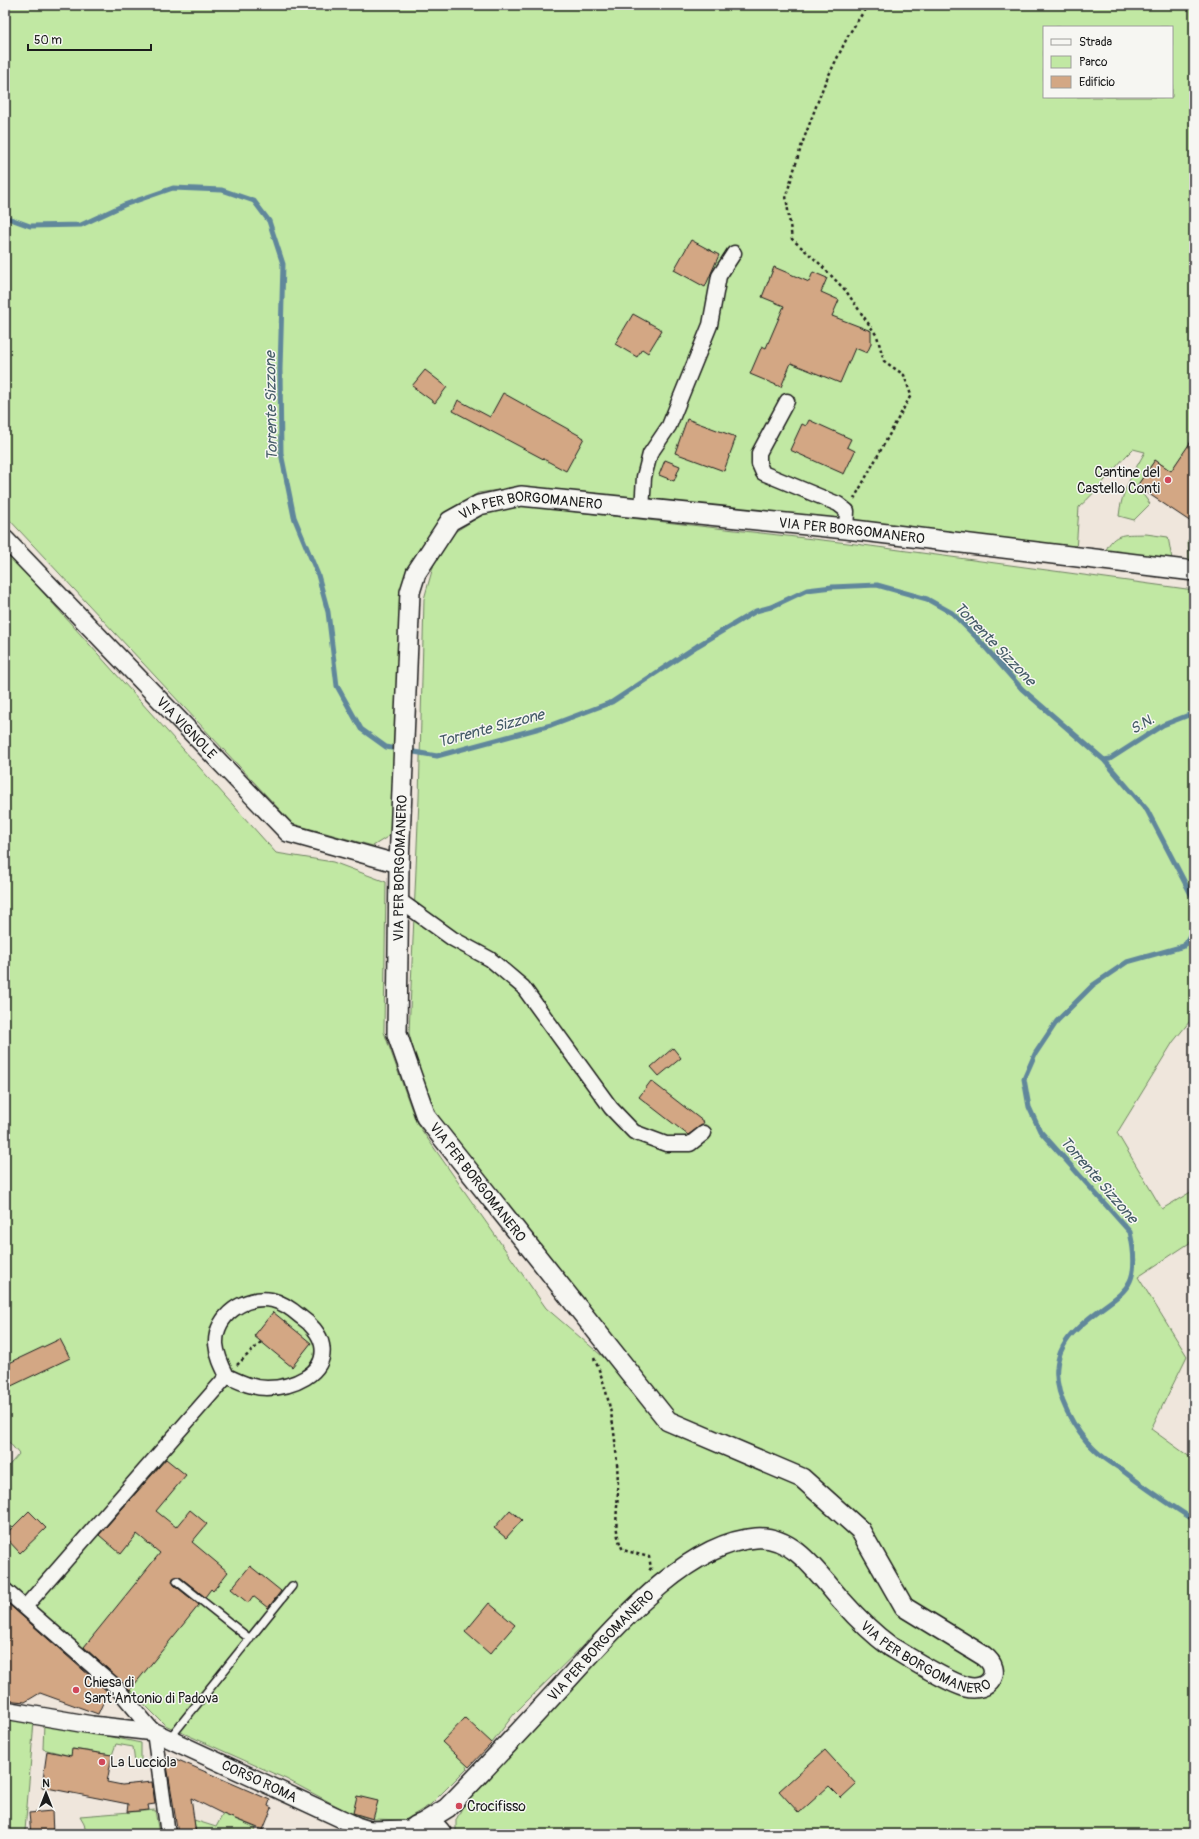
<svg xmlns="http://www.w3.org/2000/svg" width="1199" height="1839" font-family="Pangolin,sans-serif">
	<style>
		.green { fill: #c1e8a3; stroke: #6e8260; fill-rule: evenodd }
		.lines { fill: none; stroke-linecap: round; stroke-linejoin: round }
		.stream { stroke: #61879b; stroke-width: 5 }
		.building { fill: #d3a784; stroke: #1c1c1c }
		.service-casing { stroke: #1c1c1c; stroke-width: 10 }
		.minor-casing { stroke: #1c1c1c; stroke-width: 17 }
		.tertiary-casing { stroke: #1c1c1c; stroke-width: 20 }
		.secondary-casing { stroke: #1c1c1c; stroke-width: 22 }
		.path { stroke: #1c1c1c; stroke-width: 2.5; stroke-dasharray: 3 3; stroke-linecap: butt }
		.service { stroke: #f6f6f2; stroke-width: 7 }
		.minor { stroke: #f6f6f2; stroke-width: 14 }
		.tertiary { stroke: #f6f6f2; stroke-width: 17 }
		.secondary { stroke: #f6f6f2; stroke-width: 19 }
		.poi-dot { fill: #d1495b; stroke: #f6f6f2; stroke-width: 1.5 }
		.labels { text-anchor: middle; stroke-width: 3; stroke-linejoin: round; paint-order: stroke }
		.poi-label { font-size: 14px; fill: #1c1c1c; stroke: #f6f6f2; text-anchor: start }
		.street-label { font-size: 14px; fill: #1c1c1c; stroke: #f6f6f2 }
		.water-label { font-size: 15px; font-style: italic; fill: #445b66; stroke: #f6f6f2 }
	</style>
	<rect width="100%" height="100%" fill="#efe6dc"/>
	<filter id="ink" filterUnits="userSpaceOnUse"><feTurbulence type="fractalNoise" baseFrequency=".025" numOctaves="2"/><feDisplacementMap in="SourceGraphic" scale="8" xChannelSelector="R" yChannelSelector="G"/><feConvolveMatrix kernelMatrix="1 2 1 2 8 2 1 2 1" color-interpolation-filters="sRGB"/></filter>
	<g filter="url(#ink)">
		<path class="green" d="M5 5H1194V453L1187 448 1171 471 1155 460 1137 486 1150 504 1134 520 1119 516C1121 492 1133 473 1145 452L1133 449C1114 467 1099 490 1079 507L1076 551 557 490 511 488 478 493 453 509 410 569 400 829 373 846 293 824 5 515ZM1044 27H1172V97H1044Z
			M525 506 848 543 1194 590V1016L1173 1042 1117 1133 1162 1209 1194 1190V1240L1138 1277 1187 1356 1151 1429 1194 1460V1834H473L456 1832V1820L463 1806 640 1614 644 1585 514 1714 492 1743 430 1805 405 1820 373 1819 352 1814 286 1779 165 1725 130 1690 81 1650 5 1584V1470L19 1454 8 1441 5 1444V550L276 853 333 862 386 882 384 1032 416 1122 546 1308 616 1368 451 1143 426 1099 409 1033 419 799 424 599 439 546 453 533 495 507Z
			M1146 534 1168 537 1172 559 1105 552C1114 531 1126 535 1146 534Z
			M1194 539V562L1189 561 1188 540Z
			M5 1717 34 1721 25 1831 5 1834Z
			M44 1723 141 1743V1764H135L133 1747 116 1744 112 1755 73 1749 71 1756 43 1749Z
			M155 1810 159 1834H86L84 1823 80 1816Z
			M223 1814 256 1828 254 1834H196L194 1820 216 1827Z"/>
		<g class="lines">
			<path class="stream" d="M5 217 30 226 81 225 124 205 173 188 222 190 254 201 269 221 283 264 280 369 281 453 294 517 318 575 328 612 337 686 361 729 386 747 437 756 551 725 612 702 697 646 756 611 771 607 807 590 832 587 877 585 927 599 952 613 978 639 1022 689 1104 760 1147 810 1194 900
				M1104 760 1110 759 1163 725 1194 713
				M1194 928 1184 946 1127 962 1093 985 1057 1021 1035 1054 1024 1079 1029 1107 1040 1131 1130 1232C1145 1299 1114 1291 1076 1330 1066 1339 1058 1353 1057 1367 1054 1394 1075 1432 1095 1450 1103 1458 1113 1464 1122 1470 1145 1488 1169 1504 1194 1520"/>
		</g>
		<path class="building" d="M691 240 719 255 705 287 674 270Z
			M774 267 809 282 813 272 827 278 821 292 839 300 832 316 871 331V344L867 353 855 348 840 383 791 363 781 387 750 374 762 346 766 348 784 306 762 297Z
			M633 314 662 330 648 353 642 349 637 357 615 344Z
			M425 370 447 387 435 403 412 386Z
			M503 393 584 438 566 471 453 411 458 400 490 417Z
			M687 419 736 437 724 471 675 453Z
			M809 420 851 439 847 447 855 451 844 474 790 450 802 424 806 426Z
			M1194 437V524L1137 486 1155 460 1171 471Z
			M665 460 680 466 674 481 659 475Z
			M673 1048 681 1058 659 1076 651 1067Z
			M651 1081 704 1122 702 1125 688 1135 639 1097Z
			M273 1312 311 1343 292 1367 254 1336Z
			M60 1339 70 1358 5 1389V1365Z
			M166 1459 186 1475 156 1511 176 1527 190 1510 207 1524 192 1542 228 1572 213 1591 211 1589 205 1597 180 1577 173 1578 172 1581 174 1585 199 1605 130 1690 84 1647 160 1553 137 1534 121 1554 99 1535Z
			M510 1510 522 1520 506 1538 494 1528Z
			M29 1511 46 1528 20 1553 5 1537V1535Z
			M250 1566 281 1591 268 1608 253 1596 248 1603 231 1589Z
			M5 1601 108 1692 98 1714 40 1693 25 1702 5 1700Z
			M489 1603 515 1625 490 1654 465 1632Z
			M465 1718 492 1743 469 1767 442 1742Z
			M72 1749 112 1755 107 1782 122 1785 152 1782 155 1804 148 1805 149 1810 127 1812 128 1804 42 1787 47 1751 71 1756Z
			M825 1750 856 1784 841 1798 829 1786 799 1813 779 1791Z
			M166 1759H176L270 1800 268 1806 272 1808 263 1830 223 1814 191 1798 196 1834H178Z
			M357 1796 378 1801 373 1819 353 1813Z
			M52 1811 53 1834H31L29 1813Z"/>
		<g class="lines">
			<g class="service-casing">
				<path id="service" d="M177 1581 250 1639
					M169 1739 292 1586"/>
			</g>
			<g class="minor-casing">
				<path id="minor" d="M787 401 759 453V464L763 473 838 504 847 511 846 529
					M642 510 644 477 650 454 669 426 710 325 719 276 734 253
					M399 900 453 939 490 959 523 987 611 1108 634 1132 666 1144H690L704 1133
					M5 1590 115 1686 154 1732 168 1834
					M25 1607 227 1376C240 1382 252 1388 267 1388 290 1388 328 1375 322 1345 320 1334 310 1323 301 1317 294 1311 282 1302 272 1300 245 1295 215 1315 216 1344 217 1356 222 1366 227 1376"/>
			</g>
			<g class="tertiary-casing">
				<g id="tertiary">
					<path id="s1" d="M5 539 288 833 399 864"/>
					<path id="s2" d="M5 1710 92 1725 154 1732 357 1826 382 1834"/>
					<path d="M369 1830 412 1829"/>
				</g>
			</g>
			<g class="secondary-casing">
				<g id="secondary">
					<path id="s3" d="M423 1823 447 1808C484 1770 520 1731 556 1692 605 1640 681 1543 756 1538 795 1535 820 1577 842 1601 857 1618 873 1634 891 1647 909 1658 947 1682 966 1687 989 1693 1004 1671 984 1656L904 1607 860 1530 802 1478 668 1421 426 1117 397 1034 399 864 410 592 416 573 450 521 479 505 521 496 846 529 1194 571"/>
					<path d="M409 1834C417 1820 433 1820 442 1834"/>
				</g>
			</g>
			<path class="path" d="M854 499 911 395 904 375 884 361 877 336 846 291 819 263 792 239 786 196 802 144 824 85 849 34 868 5
				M594 1358C612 1397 617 1445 618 1487 618 1510 612 1529 623 1550L649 1557 651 1568 649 1571
				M237 1365 261 1342"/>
			<use href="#service" class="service"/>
			<use href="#minor" class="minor"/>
			<use href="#tertiary" class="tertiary"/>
			<use href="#secondary" class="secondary"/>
		</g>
	</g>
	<g class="poi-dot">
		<circle cx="1168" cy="480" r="4"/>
		<circle cx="76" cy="1690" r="4"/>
		<circle cx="102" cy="1762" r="4"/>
		<circle cx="459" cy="1806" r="4"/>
	</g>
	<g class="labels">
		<g class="poi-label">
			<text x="1160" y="477" text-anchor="end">Cantine del<tspan x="1160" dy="16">Castello Conti</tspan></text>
			<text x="84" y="1687">Chiesa di<tspan x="84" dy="16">Sant'Antonio di Padova</tspan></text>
			<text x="110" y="1767">La Lucciola</text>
			<text x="467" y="1811">Crocifisso</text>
		</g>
		<g class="street-label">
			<text dy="5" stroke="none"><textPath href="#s3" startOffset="2255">VIA PER BORGOMANERO</textPath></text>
			<text dy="5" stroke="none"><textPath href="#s3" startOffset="2579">VIA PER BORGOMANERO</textPath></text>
			<text dy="5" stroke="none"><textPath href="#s1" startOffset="262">VIA VIGNOLE</textPath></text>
			<text dy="5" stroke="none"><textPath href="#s3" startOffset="1812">VIA PER BORGOMANERO</textPath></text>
			<text transform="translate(478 1182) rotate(52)" y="5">VIA PER BORGOMANERO</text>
			<text dy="5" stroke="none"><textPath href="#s3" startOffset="252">VIA PER BORGOMANERO</textPath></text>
			<text dy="5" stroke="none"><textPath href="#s3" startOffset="660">VIA PER BORGOMANERO</textPath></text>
			<text dy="5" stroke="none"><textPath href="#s2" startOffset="267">CORSO ROMA</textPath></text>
		</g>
		<g class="water-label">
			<text transform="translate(271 406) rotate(-91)" y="5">Torrente Sizzone</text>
			<text transform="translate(995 644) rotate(46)" y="5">Torrente Sizzone</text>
			<text transform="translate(1142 724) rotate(-30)" y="5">S.N.</text>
			<text transform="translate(491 728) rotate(-15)" y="5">Torrente Sizzone</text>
			<text transform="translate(1099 1180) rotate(49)" y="5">Torrente Sizzone</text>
		</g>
	</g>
	<rect width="1199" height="1839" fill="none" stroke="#f6f6f2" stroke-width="20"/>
	<rect x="10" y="10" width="1179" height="1819" fill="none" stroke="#1c1c1c" stroke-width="1.5" filter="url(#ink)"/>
	<rect x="1043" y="26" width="130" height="72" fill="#f6f6f2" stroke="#9f9f9c"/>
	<rect x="1051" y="39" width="20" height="6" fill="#f6f6f2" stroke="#9f9f9c"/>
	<text x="1079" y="46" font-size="12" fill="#1c1c1c">Strada</text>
	<rect x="1051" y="56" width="20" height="12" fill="#c1e8a3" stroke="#9f9f9c"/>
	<text x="1079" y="66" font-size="12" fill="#1c1c1c">Parco</text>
	<rect x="1051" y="76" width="20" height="12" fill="#d3a784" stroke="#9f9f9c"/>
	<text x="1079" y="86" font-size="12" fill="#1c1c1c">Edificio</text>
	<g transform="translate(46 1793)" stroke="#f6f6f2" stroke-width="3" paint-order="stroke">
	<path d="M0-3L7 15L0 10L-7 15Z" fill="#1c1c1c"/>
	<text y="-6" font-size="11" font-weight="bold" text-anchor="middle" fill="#1c1c1c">N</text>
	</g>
	<path d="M28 44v6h123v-6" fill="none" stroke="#1c1c1c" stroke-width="2"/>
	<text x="34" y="44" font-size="12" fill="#1c1c1c" stroke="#f6f6f2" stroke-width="3" paint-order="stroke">50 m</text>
</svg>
